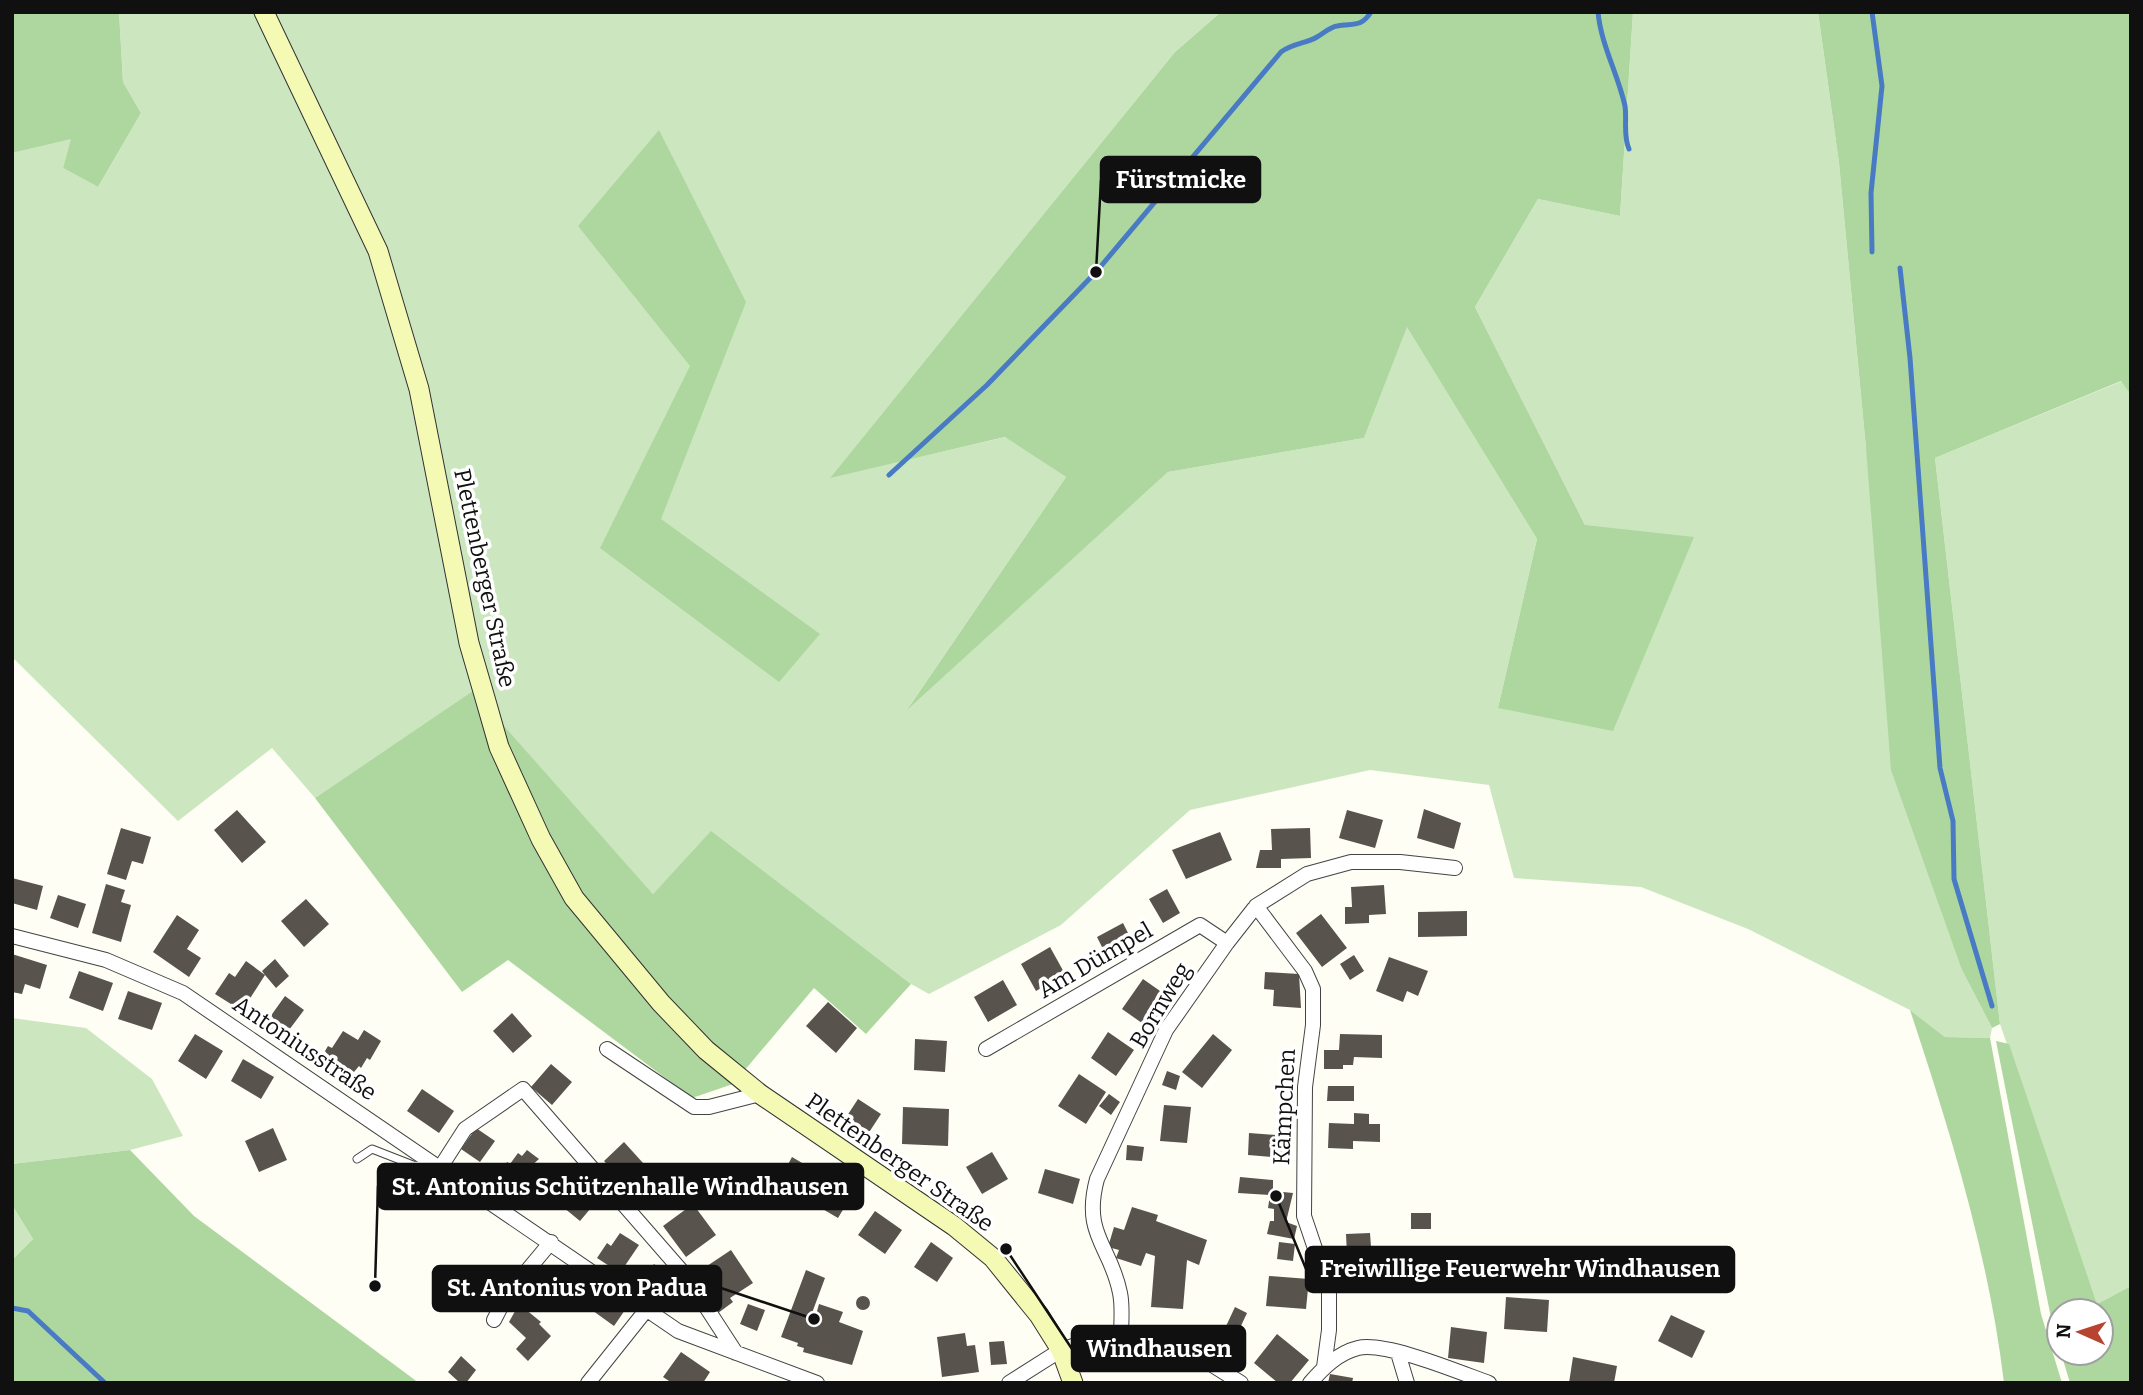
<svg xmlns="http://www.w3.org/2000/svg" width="2143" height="1395" font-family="Bitter,serif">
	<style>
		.green { fill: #cce7bf }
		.forest { fill: #aed79f }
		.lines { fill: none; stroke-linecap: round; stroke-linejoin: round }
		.stream { stroke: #487bc4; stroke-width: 5 }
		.building { fill: #58534d }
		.service-casing { stroke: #434343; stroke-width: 9 }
		.minor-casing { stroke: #434343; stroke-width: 16 }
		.secondary-casing { stroke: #323232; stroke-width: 21 }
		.service { stroke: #fff; stroke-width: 7 }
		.minor { stroke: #fff; stroke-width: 14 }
		.secondary { stroke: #f4f9b4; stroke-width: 19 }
		.labels { text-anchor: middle; stroke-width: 7; stroke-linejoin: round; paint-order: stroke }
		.street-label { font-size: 23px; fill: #101010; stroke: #fff }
		.leader { fill: none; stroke: #101010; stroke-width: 2.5 }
		.callout-dot { fill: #101010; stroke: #fff; stroke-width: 2.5 }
		.callout { fill: #101010; stroke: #101010; stroke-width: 2.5 }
		.callout-label { font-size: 24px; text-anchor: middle; font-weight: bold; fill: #fff }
	</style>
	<rect width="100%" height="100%" fill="#fefef4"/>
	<path class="green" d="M119 12H1221L1175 52 831 477 1006 437 1066 477 909 707 1168 472 1364 438 1407 326 1537 539 1498 708 1585 525 1475 307 1538 199 1620 216 1633 12H1818L1839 163 1866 448 1962 970 1992 1028 1990 1038 1945 1037 1910 1010 1748 929 1641 887 1514 878 1489 785 1370 770 1190 810 1061 925 929 994 911 984 711 832 653 894 473 692 315 798 272 748 178 821 12 657V153L72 138 63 168 98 187 141 113 123 82Z
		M2122 381 2131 395V1286L2097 1304 2000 1024 1935 458Z
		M12 1018 86 1028 152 1079 183 1136 130 1150 12 1164Z
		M12 1205 33 1239 12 1260Z"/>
	<path class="forest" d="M12 12H119L123 82 141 113 98 187 63 168 71 139 12 153Z
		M1221 12H1633L1620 216 1538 199 1475 307 1585 525 1694 537 1613 731 1498 708 1537 539 1407 327 1364 438 1168 472 907 710 1066 477 1005 437 830 478 1175 52Z
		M1818 12H2131V395L2121 381 1935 458 2000 1024 1992 1028 1962 970 1891 770 1866 448 1839 163Z
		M659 130 746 302 661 519 820 634 779 682 600 548 690 366 578 226Z
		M473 691 653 894 711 831 911 984 866 1034 814 988 733 1084 692 1098 508 960 462 992 315 798Z
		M1910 1010 1945 1037 1990 1038 2041 1314 2062 1383H2004C1989 1256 1950 1131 1910 1010Z
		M1996 1041 2009 1044 2097 1304 2131 1286V1383H2070L2061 1353H2101V1311H2059V1345L2050 1313Z
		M130 1150 194 1216 419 1383H12V1260L33 1239 12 1205V1164Z"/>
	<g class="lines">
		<path class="stream" d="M1598 12C1601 45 1618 74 1625 106 1627 120 1623 136 1629 149
			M1872 12 1882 86 1871 193 1872 252
			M1900 268 1910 358 1940 768 1953 821 1954 879 1992 1006
			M889 475 987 385 1096 272 1281 52C1293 43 1305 44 1317 37 1324 33 1330 27 1337 26 1353 23 1361 28 1371 12
			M12 1308 28 1311 105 1383"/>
	</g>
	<path class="building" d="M1424 809 1461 823 1454 849 1417 838Z
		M237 810 266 842 242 863 214 830Z
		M1347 810 1383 820 1375 848 1339 838Z
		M121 828 151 837 143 864 132 861 126 880 107 874Z
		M1310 828 1311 858 1281 859V868H1256L1260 850H1272L1271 829Z
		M1220 832 1232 860 1186 879 1172 850Z
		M12 878 43 886 37 910 12 903Z
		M106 884 125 890 121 902 131 905 121 942 92 933Z
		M1384 885 1386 914 1369 915V923L1345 924V907H1352L1351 887Z
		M1167 889 1180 913 1163 923 1149 899Z
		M58 895 86 904 78 928 50 918Z
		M306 899 329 924 304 947 281 921Z
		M1467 911V936L1418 937V912Z
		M1321 914 1347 948 1322 967 1296 933Z
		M177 915 199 930 187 949 201 958 189 977 153 952Z
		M1123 923 1135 947 1109 961 1097 937Z
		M1050 947 1065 974 1036 991 1021 964Z
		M12 954 47 965 40 989 25 984 22 994 12 992Z
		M1354 955 1364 971 1350 980 1340 964Z
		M1389 957 1428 971 1418 996 1407 991 1403 1002 1376 991Z
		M275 959 289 976 276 988 265 975 242 1011 215 994 229 973 235 977 246 961 265 975 262 971Z
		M79 971 113 983 103 1011 69 998Z
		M1265 972 1299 974 1301 1008 1273 1006 1274 990 1264 989Z
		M1143 979 1170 998 1149 1028 1122 1009Z
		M1003 980 1017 1005 988 1022 974 997Z
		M128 991 162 1003 152 1030 118 1019Z
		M285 996 304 1010 283 1038 265 1024Z
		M828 1002 857 1028 836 1053 806 1026Z
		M512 1013 532 1036 513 1053 493 1031Z
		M364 1030 381 1041 370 1060 367 1058 361 1068 359 1066 354 1072 328 1056 325 1051 328 1046 332 1048 343 1031 358 1040Z
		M1108 1032 1134 1050 1116 1076 1091 1058Z
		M195 1034 223 1051 206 1079 178 1061Z
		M1213 1034 1232 1050 1202 1088 1182 1072Z
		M1340 1034 1382 1035V1058L1354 1057 1353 1065H1343V1069H1324V1050H1339Z
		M915 1039 947 1041 945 1072 914 1070Z
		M243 1059 274 1077 261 1099 231 1081Z
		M551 1064 572 1082 552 1105 531 1087Z
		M1167 1071 1180 1076 1176 1090 1162 1085Z
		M1079 1074 1106 1092 1086 1124 1058 1106Z
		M1328 1086H1354V1101H1327Z
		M422 1089 454 1111 439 1133 407 1111Z
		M1109 1094 1120 1102 1111 1115 1099 1106Z
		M858 1099 881 1114 866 1137 843 1122Z
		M1164 1105 1191 1107 1187 1143 1160 1141Z
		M903 1107 949 1109 948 1146 902 1144Z
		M1354 1113 1369 1114V1124H1380V1142L1353 1141V1149L1328 1148 1329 1123 1354 1124Z
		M273 1128 287 1160 259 1172 245 1141Z
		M476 1128 495 1141 480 1162 461 1149Z
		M1249 1133 1288 1136 1286 1158 1248 1155Z
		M624 1142 653 1174 633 1193 604 1161Z
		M1127 1145 1144 1147 1142 1161 1126 1160Z
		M527 1150 539 1159 530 1167 555 1182 547 1195 539 1189 534 1197 517 1184 521 1178 519 1176 512 1185 500 1172 507 1162 510 1164 518 1153 522 1156Z
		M992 1152 1008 1179 982 1194 966 1167Z
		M792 1157 853 1193 838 1218 778 1183Z
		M1045 1169 1080 1179 1073 1204 1038 1193Z
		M579 1177 601 1196 580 1221 558 1203Z
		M1240 1177 1273 1180V1191L1293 1193 1286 1222 1297 1226 1294 1239 1267 1234 1270 1221H1274V1209L1268 1208 1270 1195 1238 1193Z
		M693 1204 716 1235 686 1257 663 1226Z
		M1132 1207 1158 1215 1156 1221 1207 1240 1199 1265 1187 1260 1183 1309 1151 1307 1155 1256 1146 1253 1141 1266 1116 1258 1119 1250 1108 1247 1114 1227 1124 1230Z
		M875 1211 902 1230 885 1254 858 1235Z
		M1411 1213H1431V1229H1411Z
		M620 1233 639 1245 620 1273 597 1258 607 1243 611 1246Z
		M1370 1233 1373 1275 1348 1276 1346 1234Z
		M931 1242 953 1258 937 1282 914 1267Z
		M1279 1242 1295 1244 1293 1261 1277 1259Z
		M731 1250 753 1283 730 1298 733 1302 714 1316 697 1290 709 1281 701 1270Z
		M654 1264 678 1282 659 1307 635 1289Z
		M806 1270 825 1278 812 1313 816 1315 819 1304 843 1312 839 1322 863 1331 852 1365 803 1352 804 1348 797 1346 798 1343 781 1337Z
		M1269 1276 1309 1279 1306 1309 1266 1306Z
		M583 1279 625 1310 614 1326 571 1295Z
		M856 1303a7 7 0 1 1 14 0a7 7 0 1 1-14 0Z
		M1506 1297 1549 1300 1547 1332 1504 1329Z
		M519 1304 541 1322 539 1324 551 1336 528 1361 516 1349 526 1338 509 1322Z
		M748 1304 765 1310 757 1331 740 1324Z
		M1235 1307 1247 1313 1232 1345 1220 1339Z
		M1671 1315 1705 1331 1692 1358 1658 1341Z
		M1451 1327 1487 1332 1484 1363 1448 1358Z
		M965 1333 967 1346 975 1345 979 1372 942 1377 937 1337Z
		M1277 1334 1309 1360 1290 1383H1278L1254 1363Z
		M1004 1341 1007 1364 991 1365 989 1342Z
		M681 1352 710 1372 703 1383H672L663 1377Z
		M461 1356 476 1370 466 1383H460L448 1372Z
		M1573 1357 1617 1366 1614 1383H1569Z
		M1330 1374 1353 1378 1352 1383H1328Z"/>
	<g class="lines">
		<g class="service-casing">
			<path id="service" d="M357 1159 372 1149 413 1165 432 1167
				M483 1277 507 1295"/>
		</g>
		<g class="minor-casing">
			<path id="minor" d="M1256 906 1305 971 1313 989V1025L1305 1087 1304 1216 1329 1290V1330L1324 1367
				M12 936 106 960 183 993 678 1331 817 1383
				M607 1049 694 1107H709L760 1094
				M986 1049 1200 925 1227 943
				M440 1168 465 1129 523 1089 686 1276 736 1353
				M494 1320 507 1295 551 1242
				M1121 1337C1121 1323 1123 1307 1120 1293 1111 1246 1082 1235 1097 1179L1166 1030 1227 943 1256 906 1307 874 1351 862H1400L1455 868
				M1398 1353 1407 1383
				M588 1383 647 1309
				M1009 1383 1061 1350 1087 1341 1121 1337 1187 1349 1241 1383
				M1310 1383C1323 1368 1338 1353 1358 1348 1385 1341 1461 1373 1489 1383"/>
		</g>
		<g class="secondary-casing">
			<path id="secondary" d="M264 12 378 251 419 389 469 643 487 705 499 747 541 839 574 898 661 1003 706 1050 760 1094 954 1226 993 1258 1039 1315 1061 1350 1073 1383"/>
		</g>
		<use href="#service" class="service"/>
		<use href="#minor" class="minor"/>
		<use href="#secondary" class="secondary"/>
	</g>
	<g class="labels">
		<g class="street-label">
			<text transform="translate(485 578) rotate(78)" y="8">Plettenberger Straße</text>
			<text transform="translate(1095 960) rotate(-30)" y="8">Am Dümpel</text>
			<text transform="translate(1160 1005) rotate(-59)" y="8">Bornweg</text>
			<text transform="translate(305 1048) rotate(34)" y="8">Antoniusstraße</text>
			<text transform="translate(1284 1107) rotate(-87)" y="8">Kämpchen</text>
			<text transform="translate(900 1162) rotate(35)" y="8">Plettenberger Straße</text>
		</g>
	</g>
	<path class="leader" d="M1096 272L1101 180M375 1286L378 1186M1276 1196L1306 1269M814 1319L721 1288M1006 1249L1072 1349"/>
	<g class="callout-dot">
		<circle cx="1096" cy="272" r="7"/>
		<circle cx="375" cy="1286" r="7"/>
		<circle cx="1276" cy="1196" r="7"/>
		<circle cx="814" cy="1319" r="7"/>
		<circle cx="1006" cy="1249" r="7"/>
	</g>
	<g class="callout">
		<rect x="1101" y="157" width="159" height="45" rx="7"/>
		<rect x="378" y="1164" width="485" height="45" rx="7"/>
		<rect x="1306" y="1247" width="428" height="45" rx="7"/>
		<rect x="433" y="1266" width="288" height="45" rx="7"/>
		<rect x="1072" y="1326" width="173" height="45" rx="7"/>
	</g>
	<g class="callout-label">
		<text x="1181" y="188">Fürstmicke</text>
		<text x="620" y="1195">St. Antonius Schützenhalle Windhausen</text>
		<text x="1520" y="1277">Freiwillige Feuerwehr Windhausen</text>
		<text x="577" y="1296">St. Antonius von Padua</text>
		<text x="1159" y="1357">Windhausen</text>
	</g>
	<rect width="2143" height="1395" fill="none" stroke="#101010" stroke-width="28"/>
	<g transform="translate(2080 1332) rotate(273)"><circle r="33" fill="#ffffff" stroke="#9f9f9f" stroke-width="2"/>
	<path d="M0-5L12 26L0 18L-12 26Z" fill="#b74431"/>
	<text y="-10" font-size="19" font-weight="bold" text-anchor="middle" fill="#101010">N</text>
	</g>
</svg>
